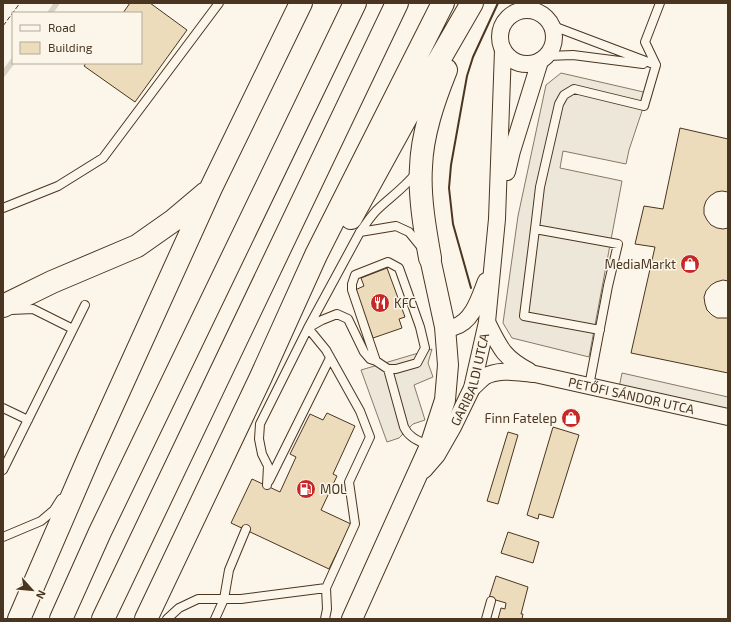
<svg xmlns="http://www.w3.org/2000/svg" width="731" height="622" font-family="'Exo 2',sans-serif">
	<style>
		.parking { fill: #ede7d9; stroke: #887966 }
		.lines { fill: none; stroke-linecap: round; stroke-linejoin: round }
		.stream { stroke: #dcd4c6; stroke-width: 5.5 }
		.building { fill: #ecdcbc; stroke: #4a3520 }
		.service-casing { stroke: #4a3520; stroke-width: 10 }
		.minor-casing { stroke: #4a3520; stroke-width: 18 }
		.tertiary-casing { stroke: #4a3520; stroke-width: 22 }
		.motorway-casing { stroke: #4a3520; stroke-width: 24 }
		.service { stroke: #fbf6e9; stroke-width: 8 }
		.minor { stroke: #fbf6e9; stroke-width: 16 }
		.tertiary { stroke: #fbf6e9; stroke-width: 20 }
		.motorway { stroke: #fbf6e9; stroke-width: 22 }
		.fence { stroke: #4a3520; stroke-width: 1; stroke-dasharray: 5 2; stroke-linecap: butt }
		.wall { stroke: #4a3520; stroke-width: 2 }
		.labels { text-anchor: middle; stroke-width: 3; stroke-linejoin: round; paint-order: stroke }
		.poi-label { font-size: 13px; fill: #4a3520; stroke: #fbf6e9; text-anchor: end }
		.street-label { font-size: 13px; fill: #4a3520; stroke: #fbf6e9 }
	</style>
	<rect width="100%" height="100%" fill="#fbf6e9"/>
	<path class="parking" d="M561 73 648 93 629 150 626 164 563 151 560 168 622 181 589 357 512 338 503 323 518 216 546 85Z
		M432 349 428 363 433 377 414 385 425 420 413 424 399 438 387 442 361 370Z
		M622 373 728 397V417L618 393Z"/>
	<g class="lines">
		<path class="stream" d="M50 13 57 3
			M3 74 13 61"/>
	</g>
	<path class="building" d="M130 3H150L187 30 135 102 84 66 86 63H141V13H123Z
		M680 128 728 139V192L722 191 716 192 710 196 706 201 704 207V214L707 220 711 225 717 228 723 229 728 228V281L723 280 716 282 711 285 706 291 704 297 705 304 707 310 712 315 717 318H728V373L631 353 655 247 635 244 644 206 663 209Z
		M387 268 405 317 399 319 402 328 373 338 355 290 364 286 361 278Z
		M327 413 355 426 333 474 337 476 321 510 351 524 329 569 231 523 252 479 280 492 296 457 290 454 310 414 323 420Z
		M553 427 579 435 553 518 539 514 538 519 527 515Z
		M508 432 518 435 498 504 487 501Z
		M508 532 539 542 533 563 501 553Z
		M496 576 528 587 521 614H523L522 619H498L501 608 505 609 506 603 489 598Z"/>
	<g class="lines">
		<g class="service-casing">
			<path id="service" d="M553 26 656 65
				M547 56 573 55 643 64
				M3 208 58 186 103 158 219 3
				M535 229 524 316 600 330
				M360 232 396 226 409 232 422 248
				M11 310 33 309 73 329
				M388 369 404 427C409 438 419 441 430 446
				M589 386 608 286 618 244 535 229 540 187 559 104 564 95 574 89 644 106 656 65 645 42 660 3
				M3 408 28 420
				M3 470 85 305
				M269 481 330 358
				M267 485 268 466 262 454 259 439 260 424 308 328 360 232C366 224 371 215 379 208 392 196 405 187 416 173
				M3 537 41 521 54 510 61 499
				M167 619 179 608 198 599H241L326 588 355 524 349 482 370 437 360 411 326 350 308 328 322 320 337 314 348 319 364 352 370 359 376 361 388 369H396L417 363 425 348 420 327 399 268 388 262 355 275 352 284V290L376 361
				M215 619 224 599 229 570 246 529
				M325 619 327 609 326 588
				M486 619 491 601"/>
		</g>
		<g class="minor-casing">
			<g id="minor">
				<circle cx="527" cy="37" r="27"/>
				<path d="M507 172 512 151 540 61"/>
				<path d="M487 322C500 348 503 357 529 371"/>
				<path d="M445 327C447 327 451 327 454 327 473 322 480 296 486 281"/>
				<path id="s1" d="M472 388C476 385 480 380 484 377 499 368 519 373 535 374L728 417"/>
				<path id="s2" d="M424 470 437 455 453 427 472 388 487 322 497 219 503 50"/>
			</g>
		</g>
		<g class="tertiary-casing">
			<path id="tertiary" d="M352 619 430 446 445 400 448 365 445 327 430 258"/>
		</g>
		<g class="motorway-casing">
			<path id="motorway" d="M351 218 412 107 472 3
				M430 258C425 230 419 196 421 167 422 134 434 100 446 70
				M3 306 52 282 137 246 174 220 206 193
				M19 619 89 457 211 188 301 3
				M61 619 100 532 355 3
				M103 619 397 3
				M146 619 260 379 316 255 443 3"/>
		</g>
		<use href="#service" class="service"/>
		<use href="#minor" class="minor"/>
		<use href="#tertiary" class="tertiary"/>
		<use href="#motorway" class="motorway"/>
		<path class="fence" d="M3 26 20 3"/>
		<path class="wall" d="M471 288 453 224 449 188 451 165 467 76 473 57 498 3"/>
	</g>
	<defs>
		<g id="shop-disc" transform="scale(1)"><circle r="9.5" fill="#c62828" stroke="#fbf6e9"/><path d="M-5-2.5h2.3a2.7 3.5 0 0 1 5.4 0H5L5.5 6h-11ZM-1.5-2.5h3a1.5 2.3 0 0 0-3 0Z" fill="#fff"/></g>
		<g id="restaurant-disc" transform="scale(1)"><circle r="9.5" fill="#c62828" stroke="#fbf6e9"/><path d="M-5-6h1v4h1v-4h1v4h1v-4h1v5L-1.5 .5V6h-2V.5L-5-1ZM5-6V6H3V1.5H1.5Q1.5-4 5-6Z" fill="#fff"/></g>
		<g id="fuel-disc" transform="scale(1)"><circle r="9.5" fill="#c62828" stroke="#fbf6e9"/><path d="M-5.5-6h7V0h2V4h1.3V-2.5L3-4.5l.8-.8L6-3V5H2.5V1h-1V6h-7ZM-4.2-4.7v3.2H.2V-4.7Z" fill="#fff"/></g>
	</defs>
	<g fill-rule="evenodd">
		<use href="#shop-disc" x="690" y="264"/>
		<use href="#restaurant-disc" x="380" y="303"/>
		<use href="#shop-disc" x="571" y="418"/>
		<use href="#fuel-disc" x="306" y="489"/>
	</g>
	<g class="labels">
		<g class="poi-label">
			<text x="676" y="269">MediaMarkt</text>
			<text x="394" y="308" text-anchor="start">KFC</text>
			<text x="557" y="423">Finn Fatelep</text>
			<text x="320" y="494" text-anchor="start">MOL</text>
		</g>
		<g class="street-label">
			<text dy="5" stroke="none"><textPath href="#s2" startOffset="103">GARIBALDI UTCA</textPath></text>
			<text dy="5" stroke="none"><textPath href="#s1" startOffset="167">PETŐFI SÁNDOR UTCA</textPath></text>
		</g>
	</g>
	<rect width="731" height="622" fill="none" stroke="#4a3520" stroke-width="8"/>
	<rect x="12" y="12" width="130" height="52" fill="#fbf6e9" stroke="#b4a999"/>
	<rect x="20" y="25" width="20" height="6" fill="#fbf6e9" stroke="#b4a999"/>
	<text x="48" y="32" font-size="12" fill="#4a3520">Road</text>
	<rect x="20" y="42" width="20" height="12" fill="#ecdcbc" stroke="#b4a999"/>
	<text x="48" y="52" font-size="12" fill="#4a3520">Building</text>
	<g transform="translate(32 590) rotate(117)" stroke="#fbf6e9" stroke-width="3" paint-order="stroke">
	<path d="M0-3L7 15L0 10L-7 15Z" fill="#4a3520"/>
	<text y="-6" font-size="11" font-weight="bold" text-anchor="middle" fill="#4a3520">N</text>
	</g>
</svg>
